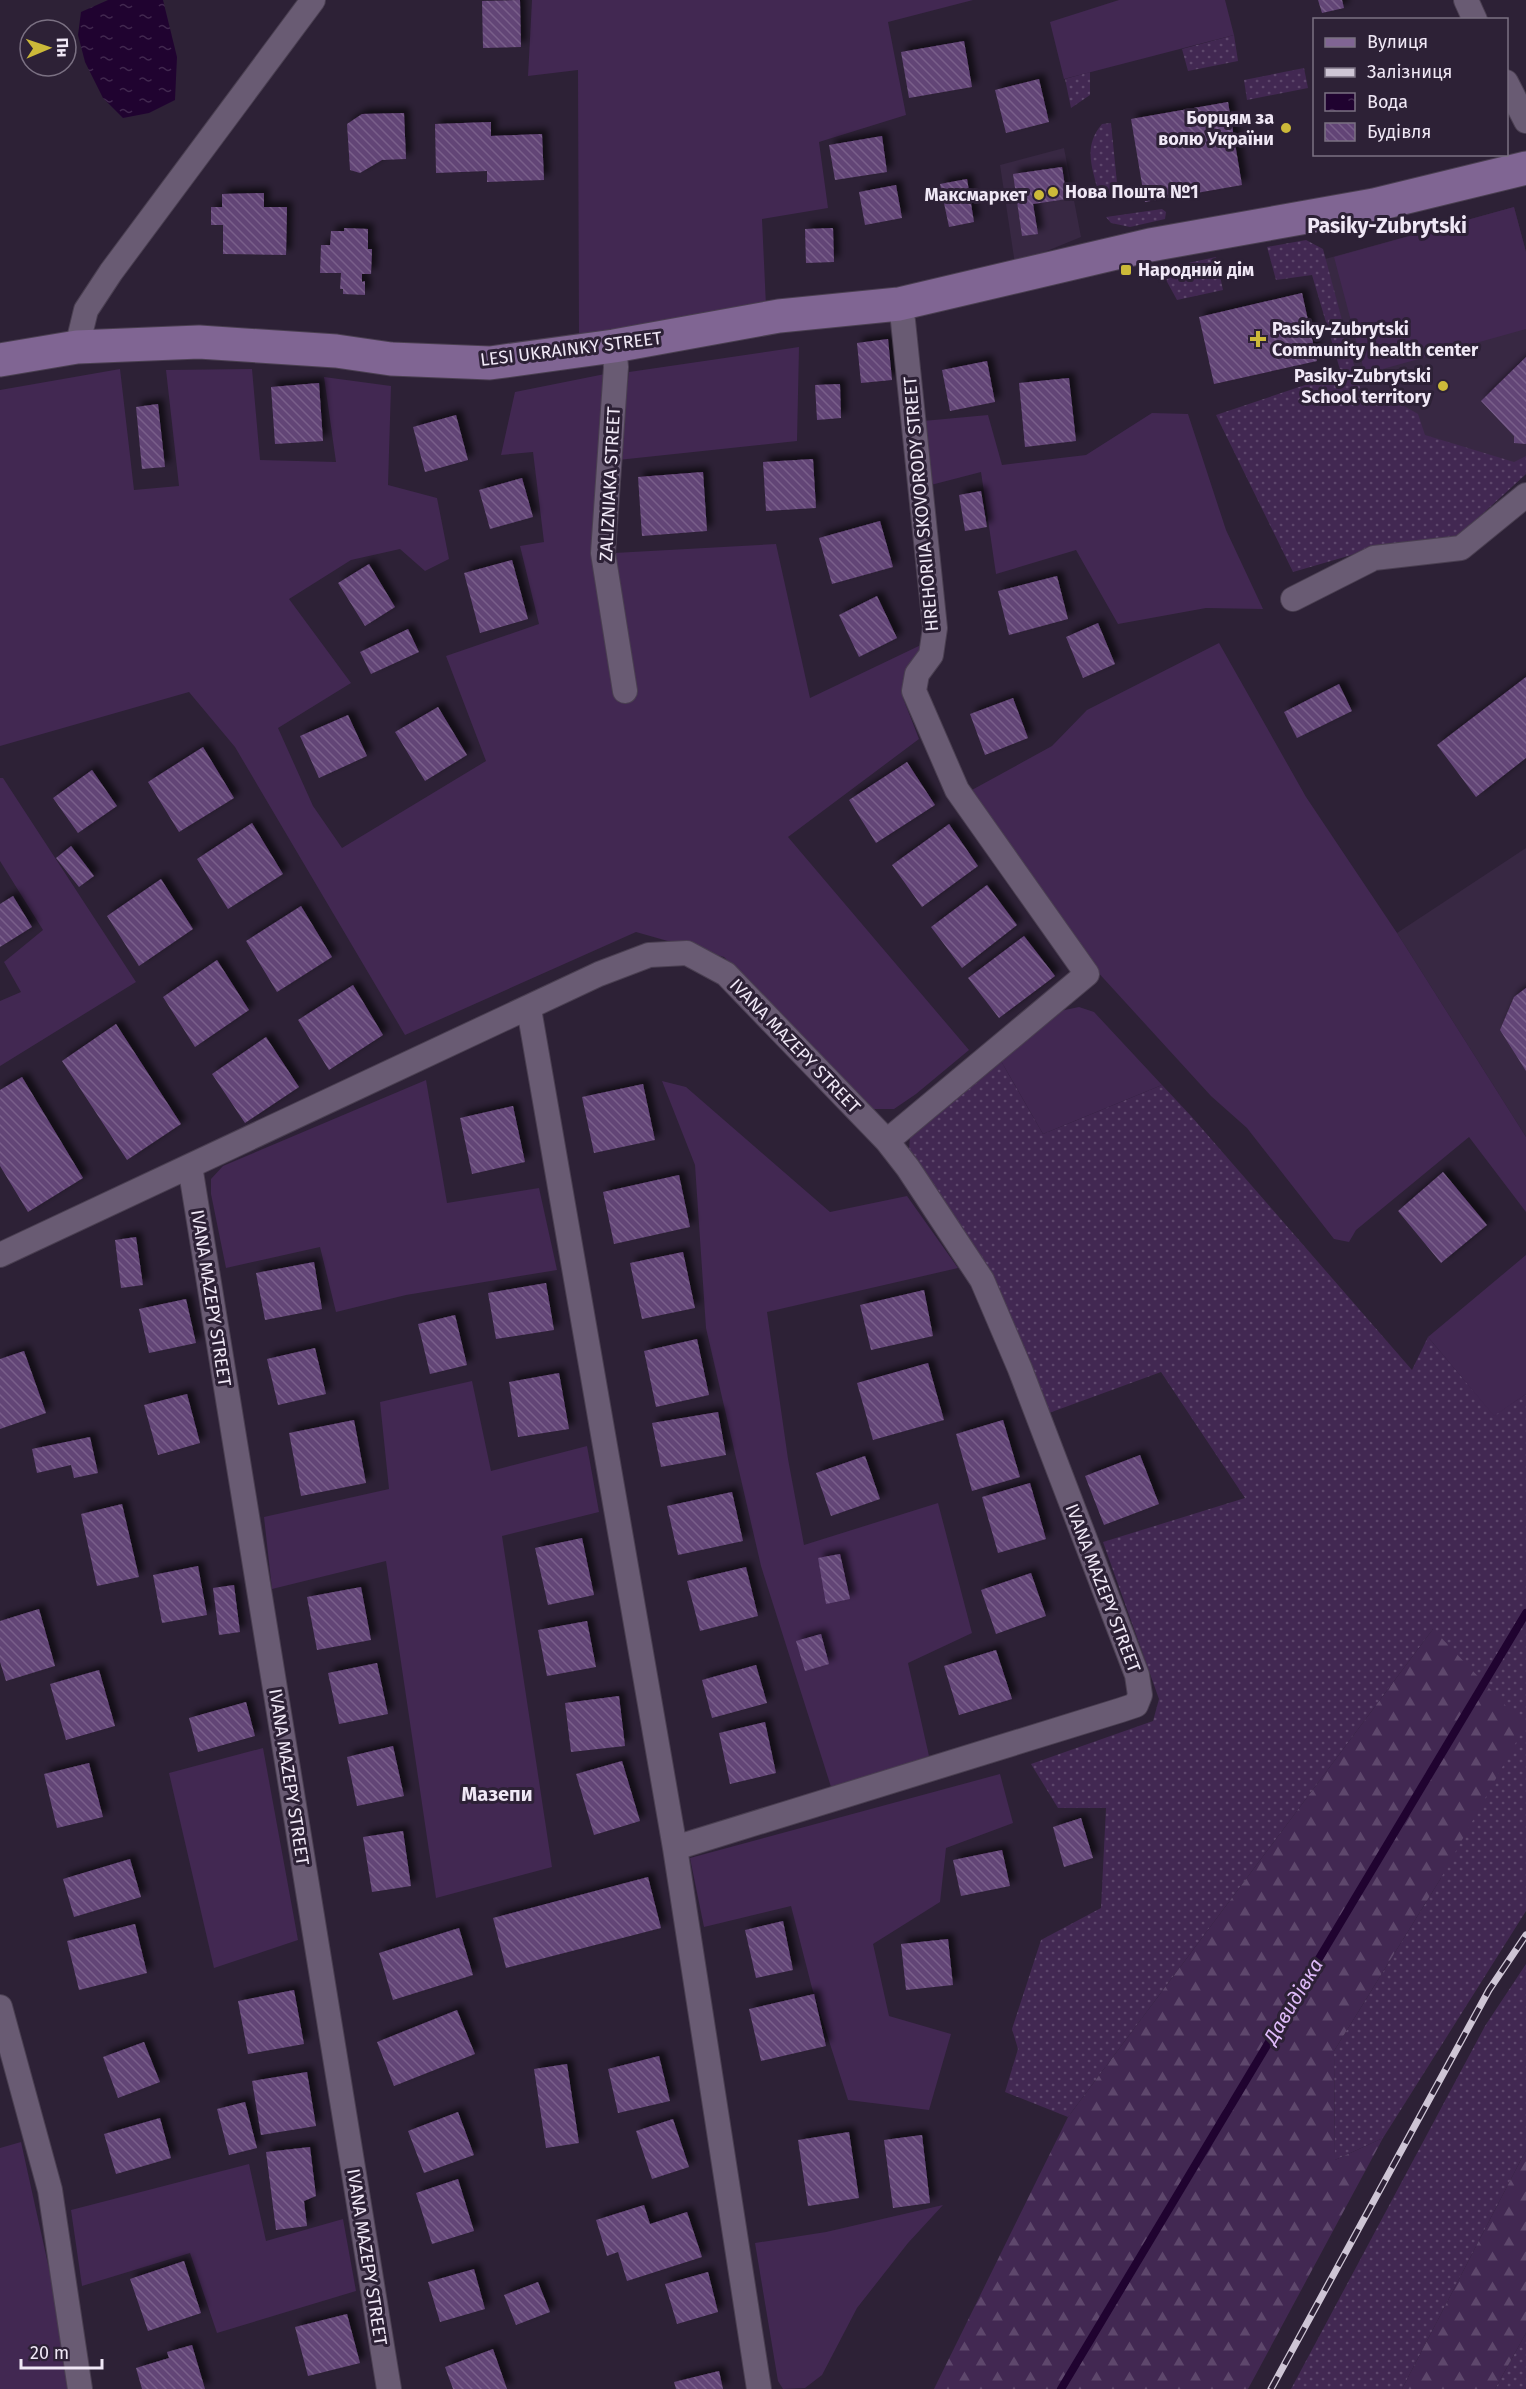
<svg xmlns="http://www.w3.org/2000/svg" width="1526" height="2389" font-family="'Fira Sans',sans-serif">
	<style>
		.built { fill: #382843 }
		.grass { fill: url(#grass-dots) }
		.forest { fill: url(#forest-firs) }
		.garden { fill: #422852 }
		.water { fill: url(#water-ripples) }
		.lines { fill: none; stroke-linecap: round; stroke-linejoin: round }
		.stream { stroke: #200330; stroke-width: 8 }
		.building { fill: url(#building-back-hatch); filter: url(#shadow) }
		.minor-casing { stroke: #4a3f51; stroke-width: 26 }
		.secondary-casing { stroke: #4a3f51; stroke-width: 35 }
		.minor { stroke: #695b73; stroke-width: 24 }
		.secondary { stroke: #806593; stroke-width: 33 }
		.rail-casing { stroke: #cec5d5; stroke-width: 7 }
		.rail { stroke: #2d2136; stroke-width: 4.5; stroke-dasharray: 14; stroke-linecap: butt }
		.poi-dot { fill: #ccb939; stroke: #2d2136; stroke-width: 2 }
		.labels { text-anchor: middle; stroke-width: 6; stroke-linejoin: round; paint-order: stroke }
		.poi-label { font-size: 18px; font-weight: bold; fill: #f0e8f6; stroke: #2d2136; text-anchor: end }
		.street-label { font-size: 18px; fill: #f0e8f6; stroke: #2d2136 }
		.neighbourhood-label { font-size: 20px; font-weight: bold; fill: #f0e8f6; stroke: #2d2136 }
		.water-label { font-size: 20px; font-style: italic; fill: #dfbbf9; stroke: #2d2136 }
		.quarter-label { font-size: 21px; font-weight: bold; fill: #f0e8f6; stroke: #2d2136 }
	</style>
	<defs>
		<pattern id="grass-dots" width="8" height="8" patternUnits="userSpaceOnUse" patternTransform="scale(1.5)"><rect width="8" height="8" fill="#422852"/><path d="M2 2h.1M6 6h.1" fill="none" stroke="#5e476c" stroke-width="1.8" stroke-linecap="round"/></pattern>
		<pattern id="forest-firs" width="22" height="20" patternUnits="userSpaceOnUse" patternTransform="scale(1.5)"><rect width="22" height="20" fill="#422852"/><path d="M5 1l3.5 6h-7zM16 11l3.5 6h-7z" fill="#5e476c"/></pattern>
		<pattern id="water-ripples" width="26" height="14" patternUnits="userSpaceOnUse" patternTransform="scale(1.5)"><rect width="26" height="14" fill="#200330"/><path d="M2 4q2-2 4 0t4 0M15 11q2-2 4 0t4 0" fill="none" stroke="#41284f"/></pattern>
		<pattern id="building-back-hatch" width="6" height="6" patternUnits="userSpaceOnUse" patternTransform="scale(1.5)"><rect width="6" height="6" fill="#624476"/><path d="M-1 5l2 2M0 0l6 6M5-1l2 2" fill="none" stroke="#795f8a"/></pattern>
		<filter id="shadow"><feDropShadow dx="5.5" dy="-5.5" stdDeviation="3" flood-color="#0009"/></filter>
	</defs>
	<rect width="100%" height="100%" fill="#2d2136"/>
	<path class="built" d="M1064 148 1081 237 1015 264 1000 165Z
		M1514 207 1526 252V474L1456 538 1364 402 1325 259Z
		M1526 848V1137L1397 933Z"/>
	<path class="grass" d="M1234 35 1238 61 1188 71 1182 49Z
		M1304 68 1308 88 1247 100 1244 80Z
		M1090 72V95L1071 108 1065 79Z
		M1111 123 1118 193 1099 196C1093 168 1082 148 1102 124Z
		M1162 209 1166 212 1165 219 1130 227 1111 223 1106 217Z
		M1306 240 1323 249 1364 402H1397L1418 414 1425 435 1514 462 1526 456V474L1456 538 1386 545 1293 572 1216 415 1341 373 1312 275 1276 280 1267 247Z
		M1216 257 1223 290 1177 300 1160 269Z
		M1001 1061 1043 1134 1162 1085 1191 1116 1412 1370 1428 1337 1494 1415 1526 1394V1911L1383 2138 1335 2160 1334 2051 1441 1878 1433 1629 1068 2117 1005 2092 1018 2049 1012 2029 1041 1940 1101 1908 1106 1808H1058L1031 1764 1153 1721 1159 1699 1103 1542 1245 1498 1161 1372 1049 1413 999 1288 916 1167 909 1152 910 1135Z
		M1526 1964V2150L1402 2389H1291L1485 2026Z
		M1526 2333V2389H1495Z"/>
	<path class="forest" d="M1433 1629 1525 1726 1441 1878 1334 2051 1335 2160 1383 2138 1248 2389H934L1068 2117Z
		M1526 2150V2333L1495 2389H1402Z"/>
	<path class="garden" d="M532 0H973L888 22 906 115 819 142 828 208 762 219 766 306 579 341 578 70 528 76Z
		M1119 0H1225L1234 35 1064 79 1050 22Z
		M1514 207 1526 252V329L1365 374 1334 257Z
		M799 347 797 441 618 460 629 372Z
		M120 369 134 490 179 486 166 370 252 369 260 460 336 462 324 377 391 386 388 485 437 498 449 559 425 571 400 549 351 560 289 599 351 683 278 728 313 806 342 848 486 761 446 656 539 624 520 546 544 542 533 452 501 455 515 392 605 374 614 553 776 544 810 698 923 644 906 677 903 698 919 739 788 837 969 1050 916 1094 894 1109H870L724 957 636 932 405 1035 235 747 189 692 0 746V390Z
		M1152 413 1188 414 1226 530 1263 609 1206 608 1118 624 1076 550 996 574 981 472 927 486 923 421 988 415 1002 465 1086 455Z
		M1219 643 1306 797 1397 933 1526 1137V1212L1469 1137 1356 1230 1349 1242 1334 1239 1247 1128 1211 1096 1094 968 970 791 1052 746 1087 710Z
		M0 778H3L136 982 0 1066V1001L21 992 4 962 43 930 0 861Z
		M1079 1007 1094 1012 1162 1085 1043 1134 1001 1061 1060 1011Z
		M426 1080 447 1203 539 1188 557 1270 406 1295 336 1312 320 1247 226 1268 211 1194V1179L223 1166Z
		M662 1081 686 1087 830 1212 907 1196 958 1268 767 1312 788 1459 804 1545 938 1503 972 1633 908 1663 929 1756 832 1790 761 1566 706 1328 695 1165Z
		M1526 1255V1394L1494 1416 1428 1337Z
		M472 1381 491 1471 587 1446 599 1512 502 1536 552 1867 436 1898 386 1561 272 1589 264 1517 389 1489 380 1402Z
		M263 1748 298 1940 214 1968 169 1773Z
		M1000 1774 1013 1823 946 1848 940 1902 873 1944 889 2016 951 2034 929 2110 848 2100 812 1988 791 1906 704 1927 690 1858Z
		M21 2142 59 2314 70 2389H0V2148Z
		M249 2164 266 2241 343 2219 356 2291 217 2333 190 2253 82 2286 71 2210Z
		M943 2205 908 2243 857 2308 822 2375 805 2388 783 2389 778 2381 755 2243 826 2232Z"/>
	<path class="water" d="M108 0H163L177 57 175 100 149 113 123 118 103 98 85 62 78 35 81 12Z"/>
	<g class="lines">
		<path class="stream" d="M1061 2389 1526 1613"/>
	</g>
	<path class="building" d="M520 0 521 47 483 48 482 1Z
		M1318 0H1342L1344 8 1322 13Z
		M964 41 972 87 909 98 901 52Z
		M1039 79 1049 122 1006 133 995 90Z
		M1228 102 1242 185 1145 202 1131 119Z
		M404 113 406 159 382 160 360 173 350 170 347 124 362 114Z
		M491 122V136L542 134 544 180 487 182V171L436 173 435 124Z
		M882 136 887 172 835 180 829 145Z
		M1062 167 1067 199 1033 204 1038 234 1022 236 1013 174Z
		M967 179 974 222 949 227 940 184Z
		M896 185 902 218 865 225 859 192Z
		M264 193V207H287L286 255 223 254V225H211V207H222V194Z
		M344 228 368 229V249H372L371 274H362V282L365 281V295L343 294V289H340L341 273H320L321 245H330L331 231H344Z
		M833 228 834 262 806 263 805 229Z
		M1302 293 1317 361 1214 384 1199 317Z
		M888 339 892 380 861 383 857 343Z
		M1526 357V444L1514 443V436L1481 401Z
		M987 361 995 402 950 411 942 370Z
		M1069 378 1076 441 1025 447 1019 383Z
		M319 383 323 441 275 444 271 387Z
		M840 384 841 418 817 420 815 385Z
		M158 404 165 467 142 469 136 407Z
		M456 415 468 460 425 472 413 427Z
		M813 459 816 508 766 511 763 462Z
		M703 472 707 531 642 536 638 477Z
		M522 478 533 517 490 529 479 490Z
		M981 491 987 527 965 531 959 495Z
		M880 521 893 567 832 584 819 538Z
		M512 560 528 619 480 633 464 573Z
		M369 564 395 607 365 626 338 583Z
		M1057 576 1068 619 1009 635 998 591Z
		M877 596 897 638 859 657 839 615Z
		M1098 623 1115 664 1083 678 1066 637Z
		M408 629 419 652 371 674 360 652Z
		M1526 677V758L1476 797 1437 745Z
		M1339 684 1352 711 1297 738 1284 712Z
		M1013 698 1028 738 985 755 970 714Z
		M438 707 467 755 425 781 395 732Z
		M348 715 367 756 319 778 300 736Z
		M203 747 234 798 179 832 148 782Z
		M907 762 935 805 876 843 849 800Z
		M92 770 117 806 78 833 53 798Z
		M252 823 283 874 228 909 197 859Z
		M949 824 978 866 922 907 892 865Z
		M71 846 94 876 79 887 56 858Z
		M161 879 193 929 139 966 107 916Z
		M987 885 1017 925 962 968 931 927Z
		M13 896 32 927 0 947V904Z
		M301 906 332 957 277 992 246 941Z
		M1024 936 1055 976 999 1018 968 978Z
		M217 960 249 1010 195 1047 163 997Z
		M353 985 383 1035 329 1070 298 1020Z
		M1526 988V1071L1500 1030 1514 997Z
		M116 1024 181 1124 127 1160 62 1061Z
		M266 1037 299 1087 245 1123 212 1074Z
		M22 1077 83 1178 28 1212 0 1166V1090Z
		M643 1084 655 1140 594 1153 582 1097Z
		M513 1106 525 1162 472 1174 460 1118Z
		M1443 1172 1487 1225 1441 1263 1398 1211Z
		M679 1175 690 1227 614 1244 603 1192Z
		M136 1237 143 1285 121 1288 115 1240Z
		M683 1252 695 1308 642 1319 630 1263Z
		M314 1262 322 1309 265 1320 256 1273Z
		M546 1283 554 1330 496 1339 488 1293Z
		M924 1290 933 1336 871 1350 860 1305Z
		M186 1299 196 1343 149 1353 139 1309Z
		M455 1315 467 1365 430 1374 418 1324Z
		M697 1339 709 1395 656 1407 644 1351Z
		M315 1348 326 1394 278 1405 267 1359Z
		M24 1351 46 1413 0 1429V1359Z
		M928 1363 944 1420 873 1440 857 1383Z
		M559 1373 569 1429 518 1437 509 1382Z
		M187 1394 200 1443 158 1455 144 1405Z
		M718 1412 726 1455 661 1467 652 1423Z
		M354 1420 366 1483 301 1496 289 1433Z
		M1003 1420 1020 1477 972 1491 956 1434Z
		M90 1437 98 1473 74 1478 71 1465 37 1473 32 1449Z
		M1140 1455 1159 1504 1104 1525 1085 1476Z
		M865 1456 880 1499 831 1516 816 1473Z
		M1030 1483 1046 1539 998 1553 982 1497Z
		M732 1492 743 1541 678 1555 667 1506Z
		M122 1504 139 1577 97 1586 81 1514Z
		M582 1538 594 1595 548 1605 535 1548Z
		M840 1554 850 1599 826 1604 818 1558Z
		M198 1566 207 1615 162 1623 153 1575Z
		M746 1567 758 1616 700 1631 687 1581Z
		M1031 1573 1046 1616 996 1634 981 1590Z
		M234 1585 240 1632 219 1635 213 1588Z
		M361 1587 371 1640 317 1650 307 1597Z
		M39 1609 55 1666 6 1681 0 1662V1621Z
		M587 1621 596 1667 547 1676 538 1630Z
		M821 1634 829 1664 805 1671 796 1641Z
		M996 1650 1012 1699 959 1715 944 1666Z
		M377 1663 388 1714 339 1724 328 1673Z
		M756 1665 767 1703 712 1718 702 1680Z
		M99 1670 115 1726 66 1740 50 1684Z
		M619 1696 625 1746 571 1752 565 1703Z
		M246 1702 255 1736 198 1752 189 1718Z
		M765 1722 776 1773 730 1784 719 1733Z
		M393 1746 404 1796 357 1806 347 1757Z
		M622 1761 640 1821 594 1835 576 1774Z
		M89 1763 103 1817 57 1828 44 1774Z
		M1081 1818 1093 1858 1064 1867 1053 1827Z
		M403 1831 411 1886 372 1892 363 1837Z
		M1002 1850 1010 1886 961 1896 953 1860Z
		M130 1859 141 1897 74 1917 63 1879Z
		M648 1877 661 1928 506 1968 493 1918Z
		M783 1921 793 1970 756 1978 745 1930Z
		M135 1924 147 1973 79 1990 67 1941Z
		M459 1928 473 1975 393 2000 379 1953Z
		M948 1939 953 1985 906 1990 901 1944Z
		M294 1990 304 2044 248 2054 238 2001Z
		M814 1994 826 2046 761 2061 749 2009Z
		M457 2010 475 2054 394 2086 377 2042Z
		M144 2042 160 2082 118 2098 103 2057Z
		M659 2056 670 2101 618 2113 608 2069Z
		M567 2064 579 2143 546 2148 534 2069Z
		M307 2072 316 2126 261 2135 252 2081Z
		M245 2102 257 2148 229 2155 217 2109Z
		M458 2112 474 2155 424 2173 408 2131Z
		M160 2118 171 2158 116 2174 104 2134Z
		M673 2119 689 2167 652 2179 636 2131Z
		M849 2132 859 2198 808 2206 798 2140Z
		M922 2135 930 2203 893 2208 884 2140Z
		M310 2147 316 2196 304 2201 307 2226 276 2230 266 2152Z
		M458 2179 474 2231 432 2244 416 2193Z
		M644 2205 650 2224 687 2212 702 2257 627 2281 618 2252 607 2256 596 2220Z
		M184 2261 201 2313 148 2331 130 2279Z
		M474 2269 485 2309 440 2322 428 2282Z
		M708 2272 718 2312 677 2324 665 2284Z
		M538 2282 550 2312 516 2325 504 2295Z
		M347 2314 360 2363 308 2376 295 2327Z
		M192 2345 205 2389H142L136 2368 169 2358 167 2352Z
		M493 2349 507 2389H453L445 2367Z
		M719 2371 723 2389H676L674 2382Z"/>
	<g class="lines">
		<g class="minor-casing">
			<path id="minor" d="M1466 0 1475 20
				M1506 82 1526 121
				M614 346 616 367 603 553 625 691
				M77 347 86 310 111 272 313 0
				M1293 599 1374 558 1461 548 1526 495
				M529 1009 675 1848 759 2389
				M887 1141 1087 974 957 790 914 691 917 674 931 655 935 628 903 321 899 304
				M190 1166 389 2389
				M0 1255 599 974 649 955 687 953 726 974 887 1141 908 1168 982 1280 1020 1369 1137 1675 1140 1695 1136 1705 1121 1710 675 1848
				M0 2007 50 2190 80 2389"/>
		</g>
		<g class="secondary-casing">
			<path id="secondary" d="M0 360 77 347 199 342 336 351 391 359 490 363 614 346 779 316 899 304 1150 245 1374 205 1526 168"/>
		</g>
		<use href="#minor" class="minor"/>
		<use href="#secondary" class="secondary"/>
		<g class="rail-casing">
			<path id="rail" d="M1271 2389 1489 1990 1526 1935"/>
		</g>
		<use href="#rail" class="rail"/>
	</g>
	<g class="poi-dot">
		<circle cx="1286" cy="128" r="6"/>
		<circle cx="1053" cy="192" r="6"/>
		<circle cx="1039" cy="195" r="6"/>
		<rect x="1120" y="264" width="12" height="12" rx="3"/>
		<path d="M1255 330h6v6h6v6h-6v6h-6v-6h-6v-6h6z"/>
		<circle cx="1443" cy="386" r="6"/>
	</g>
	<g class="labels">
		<g class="poi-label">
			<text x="1274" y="124">Борцям за<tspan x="1274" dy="21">волю України</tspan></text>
			<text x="1065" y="198" text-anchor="start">Нова Пошта №1</text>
			<text x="1027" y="201">Максмаркет</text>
			<text x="1138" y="276" text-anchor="start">Народний дім</text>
			<text x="1272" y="335" text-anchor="start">Pasiky-Zubrytski<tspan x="1272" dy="21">Community health center</tspan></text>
			<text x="1431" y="382">Pasiky-Zubrytski<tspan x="1431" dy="21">School territory</tspan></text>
		</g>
		<g class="street-label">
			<text transform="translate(571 349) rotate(-7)" y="6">LESI UKRAINKY STREET</text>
			<text transform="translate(610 484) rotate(-87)" y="6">ZALIZNIAKA STREET</text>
			<text transform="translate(921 504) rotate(-95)" y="6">HREHORIIA SKOVORODY STREET</text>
			<text transform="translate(795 1046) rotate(46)" y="6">IVANA MAZEPY STREET</text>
			<text transform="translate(211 1298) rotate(81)" y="6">IVANA MAZEPY STREET</text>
			<text transform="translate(1103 1588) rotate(69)" y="6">IVANA MAZEPY STREET</text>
			<text transform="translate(289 1777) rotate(81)" y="6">IVANA MAZEPY STREET</text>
			<text transform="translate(367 2257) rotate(81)" y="6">IVANA MAZEPY STREET</text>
		</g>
		<g class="neighbourhood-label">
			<text x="497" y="1801">Мазепи</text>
		</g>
		<g class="water-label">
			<text transform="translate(1293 2001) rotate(-59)" y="7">Давидівка</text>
		</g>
		<g class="quarter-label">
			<text x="1387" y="233">Pasiky-Zubrytski</text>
		</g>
	</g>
	<rect x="1313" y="18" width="195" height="138" fill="#2d2136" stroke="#7b7183" stroke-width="1.5"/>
	<rect x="1325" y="38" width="30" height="9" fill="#806593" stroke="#7b7183" stroke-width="1.5"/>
	<text x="1367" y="48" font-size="18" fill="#f0e8f6">Вулиця</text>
	<rect x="1325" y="68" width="30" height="9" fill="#cec5d5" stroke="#7b7183" stroke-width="1.5"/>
	<text x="1367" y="78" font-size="18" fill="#f0e8f6">Залізниця</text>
	<rect x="1325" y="93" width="30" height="18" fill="url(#water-ripples)" stroke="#7b7183" stroke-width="1.5"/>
	<text x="1367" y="108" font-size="18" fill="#f0e8f6">Вода</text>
	<rect x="1325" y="123" width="30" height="18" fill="url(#building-back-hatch)" stroke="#7b7183" stroke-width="1.5"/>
	<text x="1367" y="138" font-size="18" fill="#f0e8f6">Будівля</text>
	<g transform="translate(48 48) rotate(88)"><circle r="28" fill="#2d2136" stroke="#7b7183" stroke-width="1.5"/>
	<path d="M0-4.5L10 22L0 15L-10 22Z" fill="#ccb939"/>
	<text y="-9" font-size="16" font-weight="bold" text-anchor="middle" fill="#f0e8f6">Пн</text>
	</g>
	<path d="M21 2359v9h81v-9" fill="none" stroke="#f0e8f6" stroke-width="3"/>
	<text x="30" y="2359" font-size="18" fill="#f0e8f6" stroke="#2d2136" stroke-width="4.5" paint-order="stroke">20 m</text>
</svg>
